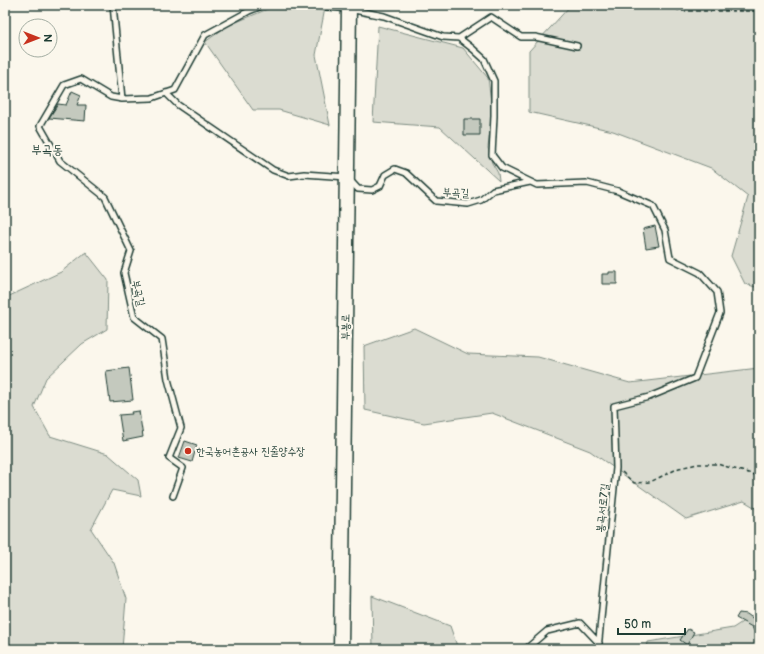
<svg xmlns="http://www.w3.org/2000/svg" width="764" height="654" font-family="'Balsamiq Sans','Poor Story',sans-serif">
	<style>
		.green { fill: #dbdcd1; stroke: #7d8c82 }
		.building { fill: #c4c9be; stroke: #1f3d34 }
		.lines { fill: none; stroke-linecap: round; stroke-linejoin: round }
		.lane-casing { stroke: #1f3d34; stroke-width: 8 }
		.secondary-casing { stroke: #1f3d34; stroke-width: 17 }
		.path { stroke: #1f3d34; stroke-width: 1.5; stroke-dasharray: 4 3; stroke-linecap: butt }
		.lane { stroke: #fbf7ec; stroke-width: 5 }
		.secondary { stroke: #fbf7ec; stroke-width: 14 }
		.poi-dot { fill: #c8321e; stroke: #fbf7ec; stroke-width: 1.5 }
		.labels { text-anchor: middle; stroke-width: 4; stroke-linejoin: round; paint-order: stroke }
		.street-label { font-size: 11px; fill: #1f3d34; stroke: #fbf7ec }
		.poi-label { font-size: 11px; fill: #1f3d34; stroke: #fbf7ec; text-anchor: start }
		.quarter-label { font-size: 13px; fill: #1f3d34; stroke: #fbf7ec }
	</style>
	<rect width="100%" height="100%" fill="#fbf7ec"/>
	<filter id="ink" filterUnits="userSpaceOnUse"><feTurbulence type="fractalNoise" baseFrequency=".025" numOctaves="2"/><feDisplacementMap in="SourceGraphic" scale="8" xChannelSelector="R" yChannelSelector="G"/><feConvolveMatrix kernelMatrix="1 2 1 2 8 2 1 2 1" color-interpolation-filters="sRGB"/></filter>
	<g filter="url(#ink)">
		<path class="green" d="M571 5H759V288L745 284 731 256 748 197 711 168 613 131 529 112V51Z
			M275 6 325 8 316 55 330 125 279 110H253L205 42 227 26Z
			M378 26 463 48 488 78 492 110 488 148 492 163 498 173 499 181 440 127 373 122Z
			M86 252 108 280 107 329 82 344 46 378 34 407 50 436 108 454 138 480 141 496 112 490 91 529 114 563 126 599 122 649H5V298L61 272Z
			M414 328 468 354 538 357 630 383 759 368V510L744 501 686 519 590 451 492 413 424 423 365 410 364 346Z
			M372 596 450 626 458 649H373Z
			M759 611V649H647L648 642 733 628Z"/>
		<path class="building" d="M72 91 81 95 77 105H86L85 121 49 118 58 104 66 105Z
			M464 119H480V135H464Z
			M655 226 659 246 646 248 643 229Z
			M609 272H617V284H602V274H609Z
			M129 368 133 400 110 402 106 371Z
			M139 411 143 437 123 441 119 415 132 414 131 412Z
			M185 441 197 445 192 462 179 458Z
			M739 613 747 614 759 623V640L752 627 736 618Z
			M688 629 694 632 687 645 680 640Z"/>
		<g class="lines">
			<g class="lane-casing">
				<path id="lane" d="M5 5H7
					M113 5 122 99 152 98 175 90 205 35 249 11 264 5
					M308 5 349 9 384 16 443 37 459 38 473 49 484 59 494 81V116L492 155 502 168 537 185 587 183 618 191 653 206 665 230 670 258 700 273 717 292 720 313 695 378 649 397 614 406 616 468 598 649
					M459 38 491 17 521 37H535L577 46
					M166 93 178 105 273 170 289 176 304 174 347 177 358 189 372 190 380 186 385 175 395 169 406 173 436 201 468 204 481 200 493 190 530 182
					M122 99 111 97 81 79 64 85 40 126 60 161 105 197 131 251 124 273 134 317 162 339 168 379 181 428 169 458 183 468 173 496
					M526 649 547 631 580 623 599 643"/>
			</g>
			<g class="secondary-casing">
				<path id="secondary" d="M341 649 349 5"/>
			</g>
			<path class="path" d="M672 5 671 7 681 11H759
				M622 472 634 483 650 482 679 468 698 464H717L759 476"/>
			<use href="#lane" class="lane"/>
			<use href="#secondary" class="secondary"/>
		</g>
	</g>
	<circle class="poi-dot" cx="188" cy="451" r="4"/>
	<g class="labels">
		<g class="street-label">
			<text transform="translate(456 192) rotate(2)" y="4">부곡길</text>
			<text transform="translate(139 293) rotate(77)" y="4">부곡길</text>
			<text transform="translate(345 327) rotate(-89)" y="4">부봉로</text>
			<text transform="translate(602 508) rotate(-84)" y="4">봉곡서로7길</text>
		</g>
		<g class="poi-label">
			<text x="196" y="455">한국농어촌공사 진줄양수장</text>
		</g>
		<g class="quarter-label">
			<text x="47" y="154">부곡동</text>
		</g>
	</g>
	<rect width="764" height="654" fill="none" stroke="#fbf7ec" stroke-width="20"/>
	<rect x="10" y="10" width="744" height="634" fill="none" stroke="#1f3d34" stroke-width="1.5" filter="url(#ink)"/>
	<g transform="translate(38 38) rotate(90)"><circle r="19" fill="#fbf7ec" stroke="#a3ada2"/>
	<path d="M0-3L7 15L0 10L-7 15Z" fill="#c8321e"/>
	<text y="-6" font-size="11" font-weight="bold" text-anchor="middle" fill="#1f3d34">N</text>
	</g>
	<path d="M618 628v6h67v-6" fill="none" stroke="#1f3d34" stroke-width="2"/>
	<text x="624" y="628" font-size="12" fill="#1f3d34" stroke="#fbf7ec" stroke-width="3" paint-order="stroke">50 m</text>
</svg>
